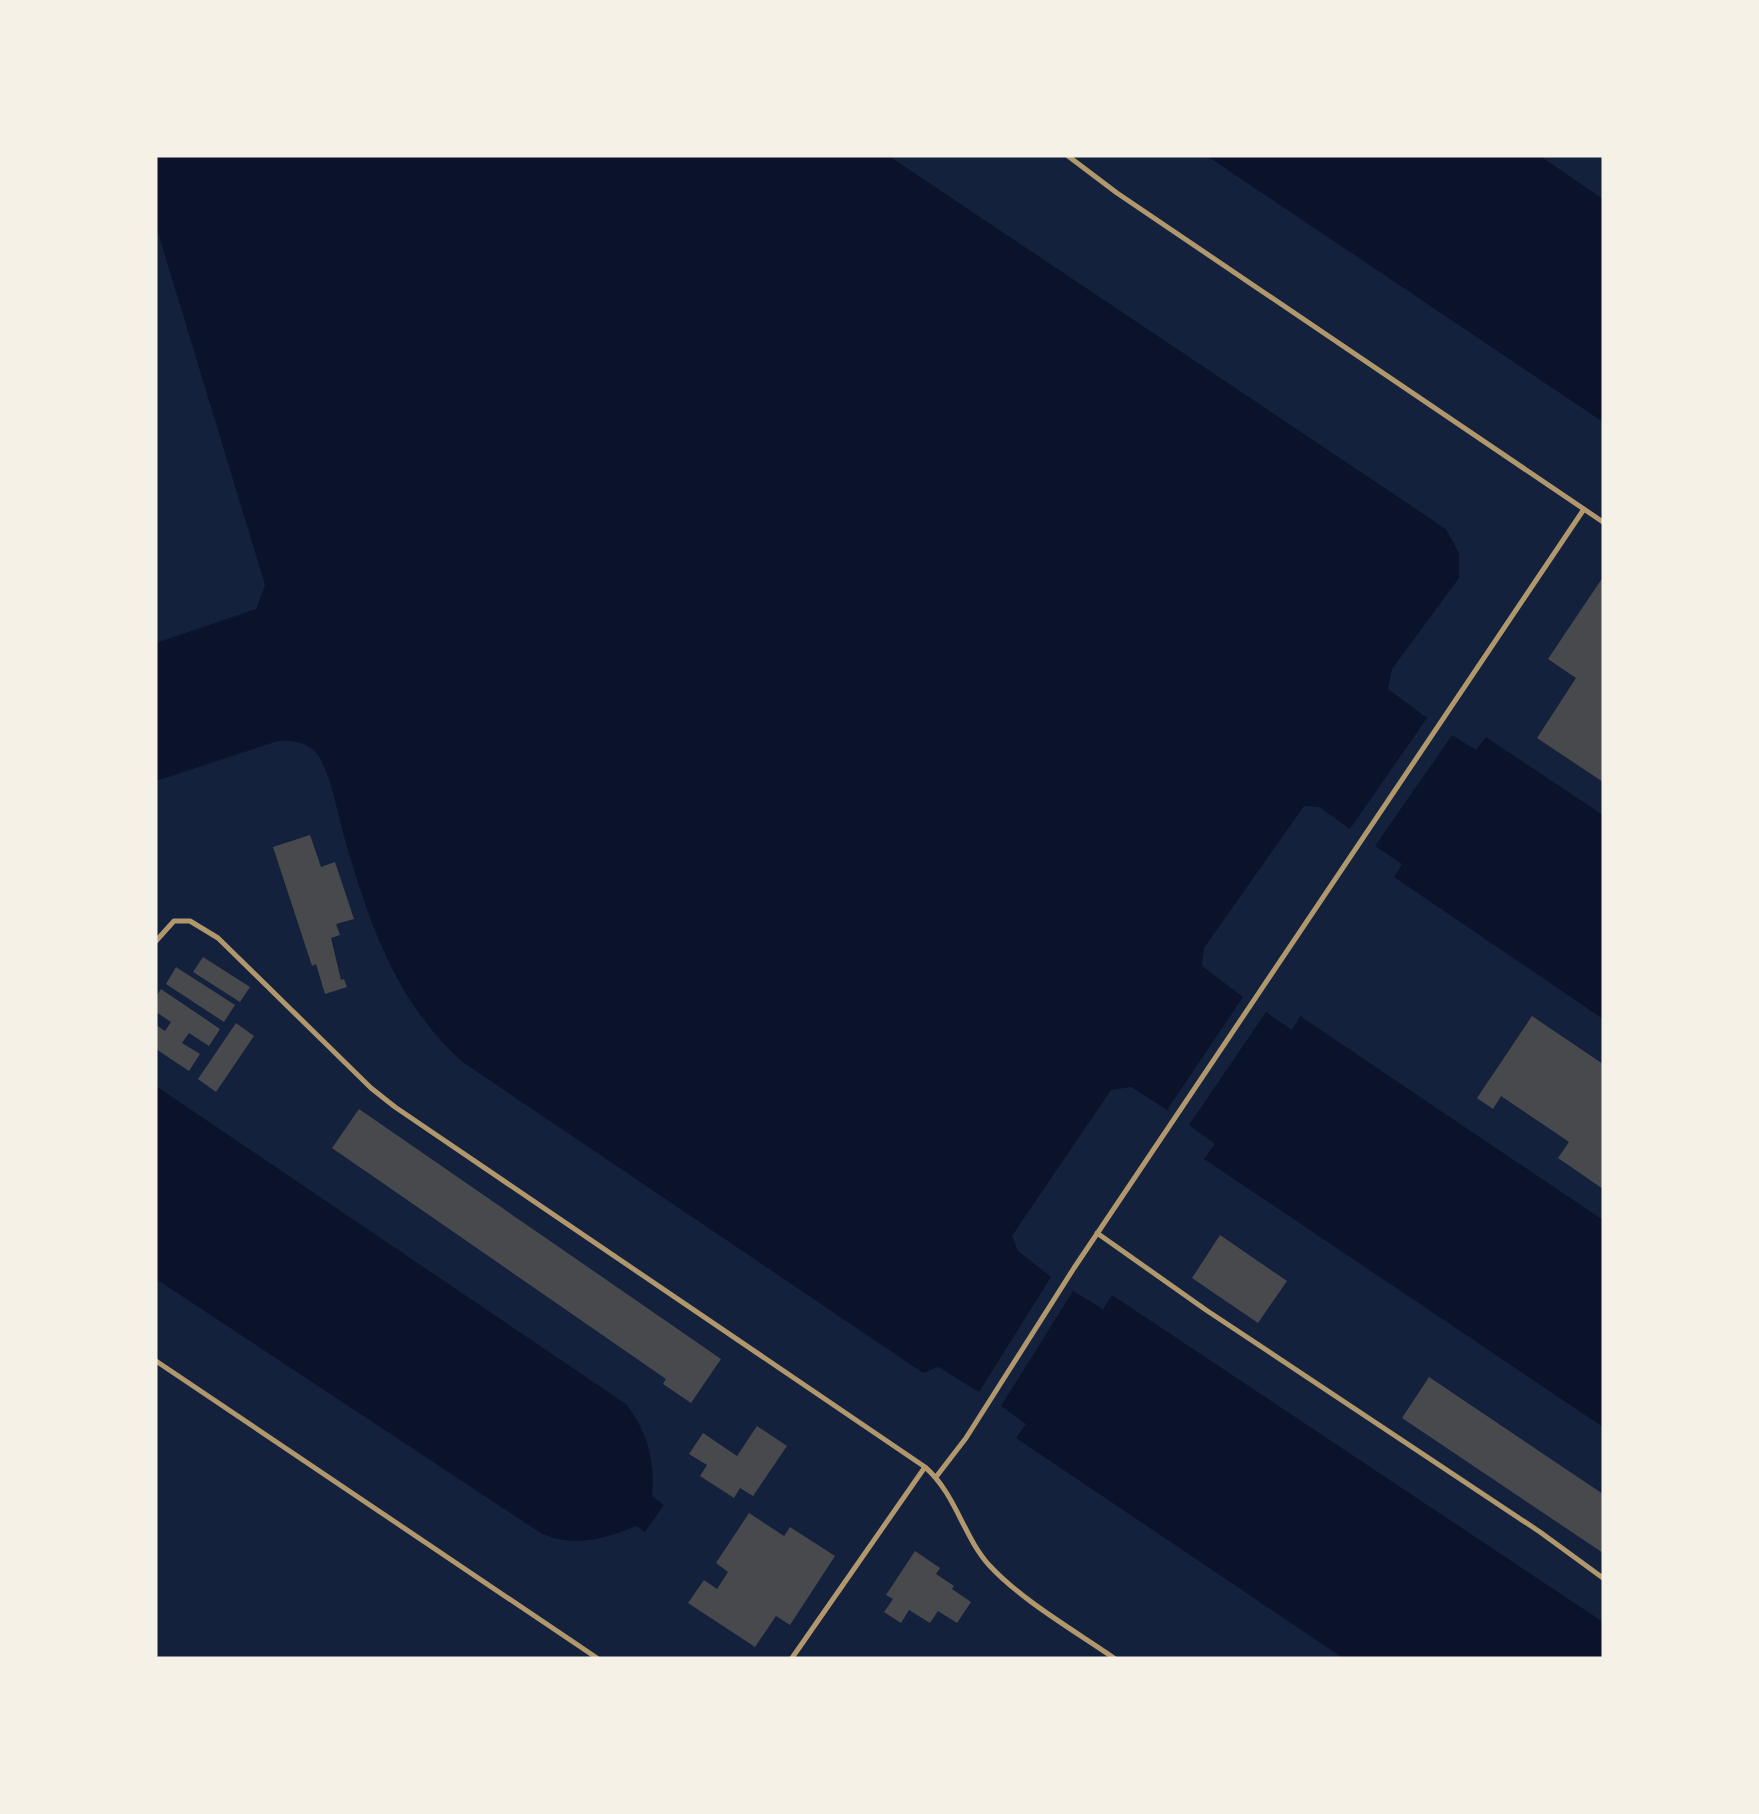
<svg xmlns="http://www.w3.org/2000/svg" width="1759" height="1814" font-family="'Work Sans',sans-serif">
	<style>
		.water { fill: #0b132b }
		.building { fill: #48494c }
		.lines { fill: none; stroke-linecap: round; stroke-linejoin: round }
		.service { stroke: #b1986c; stroke-width: 5 }
	</style>
	<rect width="100%" height="100%" fill="#14213d"/>
	<path class="water" d="M156 156H889L1446 529 1459 553V578L1392 669 1388 689 1427 718 1350 829 1319 807 1304 806 1204 948 1202 966 1243 997 1167 1110 1131 1087 1111 1090 1012 1236 1018 1251 1051 1277 979 1392 938 1367 923 1373 464 1063C397 1005 369 923 345 840 338 816 332 780 320 758 311 743 294 740 278 741L156 781V643L256 609 265 585 156 226Z
		M1207 156H1540L1603 199V422Z
		M1452 735 1476 750 1486 737 1603 815V1019L1394 877 1402 864 1375 846Z
		M1266 1012 1292 1030 1300 1016 1603 1220V1427L1204 1159 1215 1144 1189 1125Z
		M156 1086 626 1404C648 1433 655 1460 652 1496L664 1505 645 1532 636 1526C605 1539 571 1549 539 1532L156 1279Z
		M1073 1291 1103 1309 1112 1295 1603 1622V1658H1343L1016 1438 1026 1424 1001 1406Z"/>
	<path class="building" d="M1603 577V782L1537 738 1576 678 1548 659Z
		M310 835 321 867 335 862 354 919 336 924 340 935 331 938 341 980 344 979 347 987 325 994 316 964 312 966 273 847Z
		M203 957 250 987 240 1002 193 972Z
		M176 967 235 1005 224 1022 166 984Z
		M161 989 220 1029 209 1046 189 1033 182 1043 200 1054 189 1071 156 1049V1025L165 1031 171 1022 156 1012V997Z
		M1532 1016 1603 1064V1189L1558 1158 1569 1142 1501 1096 1493 1109 1477 1098Z
		M236 1023 254 1036 216 1092 198 1079Z
		M359 1109 721 1359 691 1403 663 1384 666 1379 332 1148Z
		M1220 1235 1287 1281 1258 1323 1192 1278Z
		M1429 1377 1603 1494V1553L1402 1418Z
		M757 1426 787 1446 753 1496 740 1488 734 1498 700 1476 707 1465 689 1454 703 1433 737 1456Z
		M749 1513 784 1536 790 1527 835 1556 790 1625 776 1616 755 1647 688 1603 704 1580 717 1589 728 1572 716 1563Z
		M915 1551 940 1568 936 1574 954 1586 952 1589 971 1602 957 1623 938 1611 930 1623 909 1610 901 1623 884 1612 893 1599 886 1595Z"/>
	<g class="lines">
		<path class="service" d="M1068 156 1117 193 1603 522
			M156 941 174 921H190L218 938 371 1088 395 1107 925 1467C956 1494 963 1536 989 1565 1021 1600 1075 1631 1114 1658
			M1097 1233 1206 1310 1540 1532 1603 1578
			M156 1361 597 1658
			M936 1477 966 1438 1074 1268 1584 509
			M792 1658 925 1467"/>
	</g>
	<rect width="1759" height="1814" fill="none" stroke="#f6f1e7" stroke-width="315"/>
</svg>
